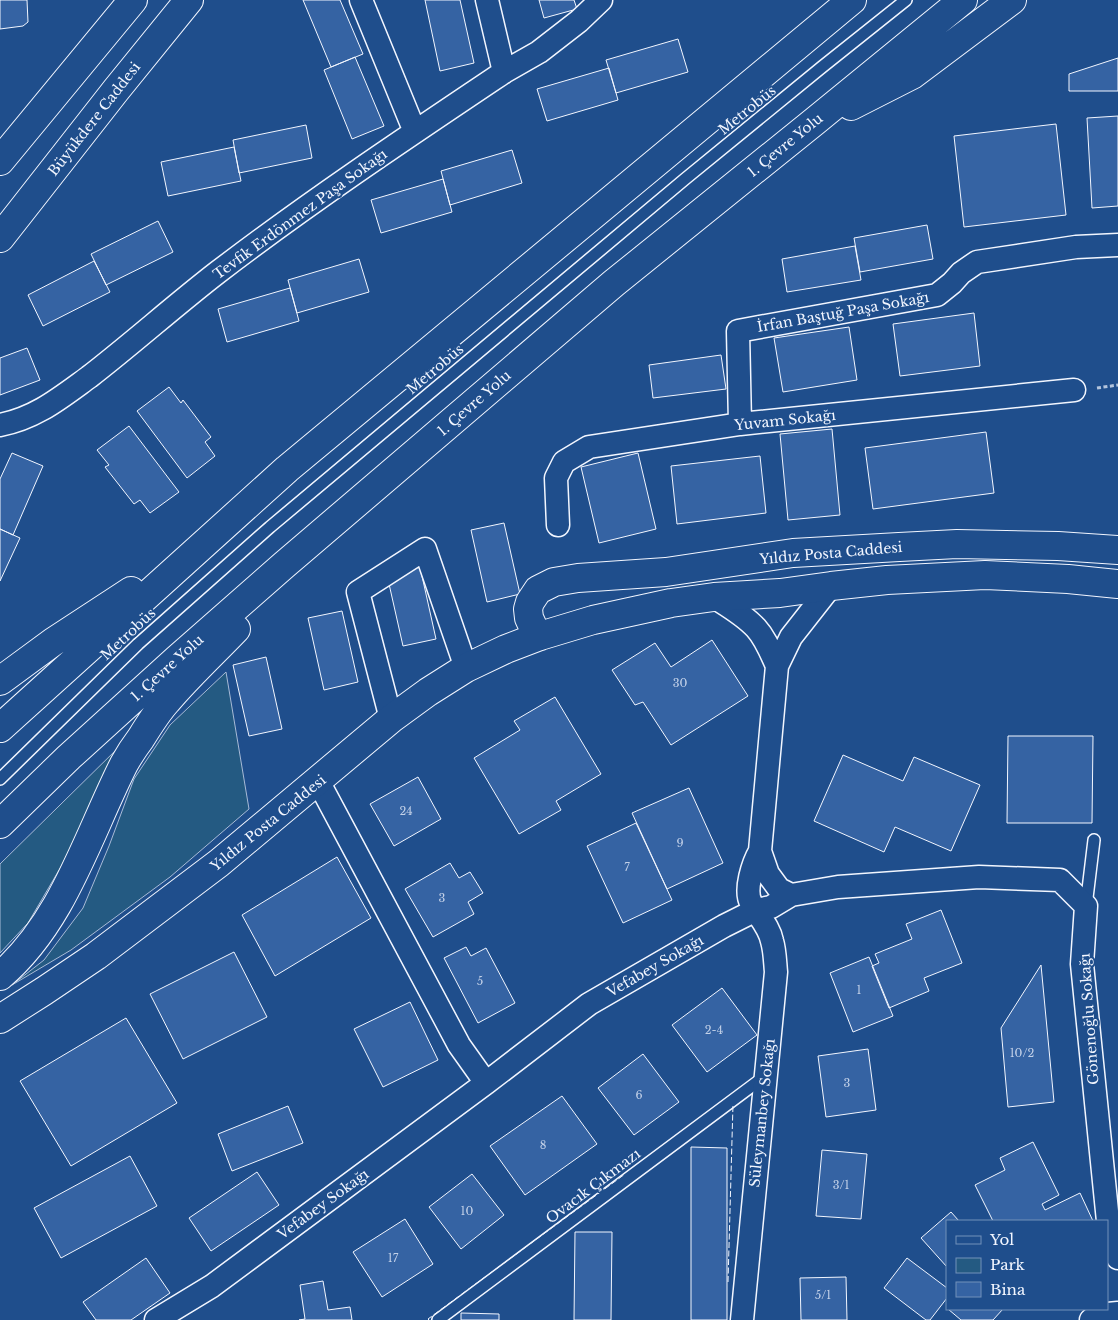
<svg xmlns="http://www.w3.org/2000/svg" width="1118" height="1320" font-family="'Libre Baskerville',serif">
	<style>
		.green { fill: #245a82; stroke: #a8bbd7 }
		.building { fill: #3563a3; stroke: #f2f6ff }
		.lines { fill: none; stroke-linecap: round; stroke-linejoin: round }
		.service-casing { stroke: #f2f6ff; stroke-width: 14 }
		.minor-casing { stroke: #f2f6ff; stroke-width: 25 }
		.primary-casing { stroke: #f2f6ff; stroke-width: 30 }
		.trunk-casing { stroke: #f2f6ff; stroke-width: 30 }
		.path { stroke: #b3c4dc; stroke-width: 3; stroke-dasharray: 4 2.5; stroke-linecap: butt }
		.service { stroke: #1f4e8c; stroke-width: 11 }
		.minor { stroke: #1f4e8c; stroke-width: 22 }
		.primary { stroke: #1f4e8c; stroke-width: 28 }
		.trunk { stroke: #1f4e8c; stroke-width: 28 }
		.fence { stroke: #f2f6ff; stroke-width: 1; stroke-dasharray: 6 2.5; stroke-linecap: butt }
		.labels { text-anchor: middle; stroke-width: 4; stroke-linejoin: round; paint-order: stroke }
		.number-label { font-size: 11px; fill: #c3d1e8 }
		.street-label { font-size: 14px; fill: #f2f6ff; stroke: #1f4e8c }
	</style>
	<rect width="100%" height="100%" fill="#1f4e8c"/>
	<path class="green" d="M226 672 249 809 170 877 71 950 12 985 44 960 83 908 109 846 134 779 170 725Z
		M119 747 62 865 28 923 0 953V864Z"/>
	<path class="building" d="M0 0H27L28 22 23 26 0 29Z
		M303 0H340L363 54 331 67Z
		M425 0H460L474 63 440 71Z
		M539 0H574L577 9 544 18Z
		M678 39 688 72 616 93 606 60Z
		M355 57 384 126 352 139 324 70Z
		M1118 58V91H1069V74Z
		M609 68 618 100 547 121 537 89Z
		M1118 116V206L1092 208 1087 118Z
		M1056 124 1066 215 964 227 954 136Z
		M306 125 312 158 239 173 233 140Z
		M234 147 241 181 168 196 161 162Z
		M512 150 522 183 450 205 441 171Z
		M443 179 452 212 381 233 371 200Z
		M158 221 173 252 106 285 91 254Z
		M927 225 933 259 860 272 854 238Z
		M855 246 861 280 787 292 782 259Z
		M359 259 369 292 297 313 288 280Z
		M94 261 110 292 43 326 28 295Z
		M290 288 299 321 227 342 218 309Z
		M974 313 980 366 900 376 893 324Z
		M849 327 857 380 783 392 774 338Z
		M27 348 40 380 0 395V358Z
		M721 355 726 389 653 398 649 365Z
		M169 387 181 403 183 400 211 437 205 442 215 456 187 478 137 411Z
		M129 426 179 492 150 513 140 500 134 504 105 467 109 465 97 450Z
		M832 429 840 515 788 520 780 434Z
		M986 432 994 493 873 509 865 448Z
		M12 453 43 466 13 535 0 529V479Z
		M638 453 656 529 599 543 581 467Z
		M760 456 766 513 677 524 671 466Z
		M504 523 520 594 487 602 471 530Z
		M0 529 20 538 0 581Z
		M420 567 436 639 403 646 387 575Z
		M342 611 358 682 324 690 308 618Z
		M712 640 748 696 671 745 643 702 635 705 612 670 655 643 671 667Z
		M266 657 282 729 249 736 233 665Z
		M555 697 601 774 556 801 561 810 519 834 474 758 520 730 514 721Z
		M1008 736H1093L1092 823H1007Z
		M843 755 903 781 914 757 980 785 951 851 895 827 884 852 814 821Z
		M418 777 441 819 394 846 370 804Z
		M689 788 723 863 667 889 632 813Z
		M636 823 672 900 623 923 587 846Z
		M337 857 371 918 275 976 242 915Z
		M450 863 459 878 470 872 483 893 468 902 474 914 433 937 405 889Z
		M941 910 962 963 924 978 929 991 889 1008 872 966 879 963 875 954 912 939 906 924Z
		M466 947 471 956 486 948 515 1003 478 1023 444 958Z
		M234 952 267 1017 183 1059 150 994Z
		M869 957 893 1016 853 1032 830 973Z
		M1041 965 1054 1102 1008 1107 1001 1028Z
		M722 988 757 1035 707 1072 672 1025Z
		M410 1002 438 1060 383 1087 354 1029Z
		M126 1018 177 1103 71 1166 20 1081Z
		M868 1049 876 1110 826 1117 818 1056Z
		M643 1054 679 1102 634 1135 598 1088Z
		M562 1096 597 1144 525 1195 490 1146Z
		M288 1106 303 1143 232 1171 218 1134Z
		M1033 1142 1059 1195 1042 1204 1045 1210 1080 1193 1093 1221H993L975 1185 1005 1170 1000 1158Z
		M691 1147 727 1148V1320H691Z
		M822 1150 867 1154 861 1219 816 1216Z
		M130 1156 157 1206 61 1258 34 1208Z
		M257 1172 279 1205 211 1251 189 1218Z
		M472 1174 504 1215 461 1249 429 1207Z
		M951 1212 959 1221H947V1267L921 1238Z
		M405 1219 433 1264 382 1297 353 1252Z
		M575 1232H612L611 1320H574Z
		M146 1258 170 1293 131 1320H96L83 1302Z
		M907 1258 947 1288V1298L930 1320H926L884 1288Z
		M846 1277 847 1320H801L800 1278Z
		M323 1281 328 1310 350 1307 352 1320H299L305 1319 300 1285Z
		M948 1309H1003L993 1320H961Z
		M461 1313 499 1314V1320H461Z"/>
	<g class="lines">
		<g class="service-casing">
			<path id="service" d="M0 779 138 644 270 527 685 179 822 67 906 0
				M1086 906 1094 840
				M438 1320 764 1077"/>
		</g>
		<g class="minor-casing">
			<path id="minor" d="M361 0 415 132
				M487 0 504 72
				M740 424 738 331 937 295 952 283 961 273 977 262 1076 247 1118 245
				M0 425C36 418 60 398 89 377 133 343 174 306 218 272 311 201 407 137 504 72L539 52 579 21 601 0
				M558 525 556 478 564 462 589 447 740 424 1074 390
				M714 597C728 606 744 615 756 628 766 639 771 653 777 666
				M391 719 358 592 425 549 466 668
				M318 781 459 1045 486 1083
				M760 851 768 874 779 889 791 895
				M156 1320 212 1286 486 1083 589 1004 724 926 756 910 771 907 791 895 838 887 979 877 1060 880 1086 906 1082 964 1109 1231 1118 1258
				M742 1320 776 972C775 962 775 951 772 941 769 926 758 916 751 903 744 890 753 863 760 851L777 666 791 637 831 586
				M1091 1320 1097 1315 1118 1313"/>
		</g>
		<g class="primary-casing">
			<path id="primary" d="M0 161 133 0
				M0 238 116 90 189 0
				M540 636 534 629 529 618 528 609 530 602 538 590 554 582 578 578 666 572 793 553 899 547 957 544 1058 546 1118 550
				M0 1019 44 991 96 956 219 863 391 719 428 692 466 668 506 649 540 636 593 620 671 603 714 597 780 593 831 586 887 580 985 575 1068 579 1118 584"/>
		</g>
		<g class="trunk-casing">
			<path id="trunk" d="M851 106 912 75 1012 0
				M0 681 53 642 131 591
				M0 728 287 469 852 0
				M0 824 69 757 177 659 284 565 614 283 815 121 963 0
				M0 976C63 923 88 835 124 764 129 755 135 746 141 738 149 725 157 712 167 701 188 676 213 653 236 629"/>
		</g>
		<path class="path" d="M1097 388 1118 385"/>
		<use href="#service" class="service"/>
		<use href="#minor" class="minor"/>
		<use href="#primary" class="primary"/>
		<use href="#trunk" class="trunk"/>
		<path class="fence" d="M728 1282 733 1104
			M429 1320 428 1319 625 1174"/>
	</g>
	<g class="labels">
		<g class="number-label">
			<text x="680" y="687">30</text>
			<text x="406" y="815">24</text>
			<text x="680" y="847">9</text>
			<text x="627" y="871">7</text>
			<text x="442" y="902">3</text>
			<text x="480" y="985">5</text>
			<text x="859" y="994">1</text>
			<text x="714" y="1034">2-4</text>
			<text x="1022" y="1057">10/2</text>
			<text x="847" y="1087">3</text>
			<text x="639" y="1099">6</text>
			<text x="543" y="1149">8</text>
			<text x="841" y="1189">3/1</text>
			<text x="467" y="1215">10</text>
			<text x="393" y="1262">17</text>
			<text x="823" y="1299">5/1</text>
		</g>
		<g class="street-label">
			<text transform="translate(747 110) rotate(-39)" y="5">Metrobüs</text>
			<text transform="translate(94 119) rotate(-52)" y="5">Büyükdere Caddesi</text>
			<text transform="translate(785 145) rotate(-39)" y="5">1. Çevre Yolu</text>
			<text transform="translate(300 214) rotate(-36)" y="5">Tevfik Erdönmez Paşa Sokağı</text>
			<text transform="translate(843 312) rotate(-10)" y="5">İrfan Baştuğ Paşa Sokağı</text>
			<text transform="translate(435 369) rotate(-40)" y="5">Metrobüs</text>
			<text transform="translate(474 403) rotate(-41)" y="5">1. Çevre Yolu</text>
			<text transform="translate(785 420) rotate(-6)" y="5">Yuvam Sokağı</text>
			<text transform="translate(831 553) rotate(-5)" y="5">Yıldız Posta Caddesi</text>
			<text transform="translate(128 634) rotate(-43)" y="5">Metrobüs</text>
			<text transform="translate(167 668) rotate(-42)" y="5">1. Çevre Yolu</text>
			<text transform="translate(268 823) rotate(-39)" y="5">Yıldız Posta Caddesi</text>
			<text transform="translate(655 966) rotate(-30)" y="5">Vefabey Sokağı</text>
			<text transform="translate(1089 1019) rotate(-94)" y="5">Gönenoğlu Sokağı</text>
			<text transform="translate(762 1113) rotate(-84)" y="5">Süleymanbey Sokağı</text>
			<text transform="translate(593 1186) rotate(-37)" y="5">Ovacık Çıkmazı</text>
			<text transform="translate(323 1204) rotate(-36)" y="5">Vefabey Sokağı</text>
		</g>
	</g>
	<rect x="946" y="1220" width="162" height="90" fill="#1f4e8c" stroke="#7391ba"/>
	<rect x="956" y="1236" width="25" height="8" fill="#1f4e8c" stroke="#7391ba"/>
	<text x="990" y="1245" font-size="15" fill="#f2f6ff">Yol</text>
	<rect x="956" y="1258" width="25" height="15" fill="#245a82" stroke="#7391ba"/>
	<text x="990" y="1270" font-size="15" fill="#f2f6ff">Park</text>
	<rect x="956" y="1282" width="25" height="15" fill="#3563a3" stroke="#7391ba"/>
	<text x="990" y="1295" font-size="15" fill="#f2f6ff">Bina</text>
</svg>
